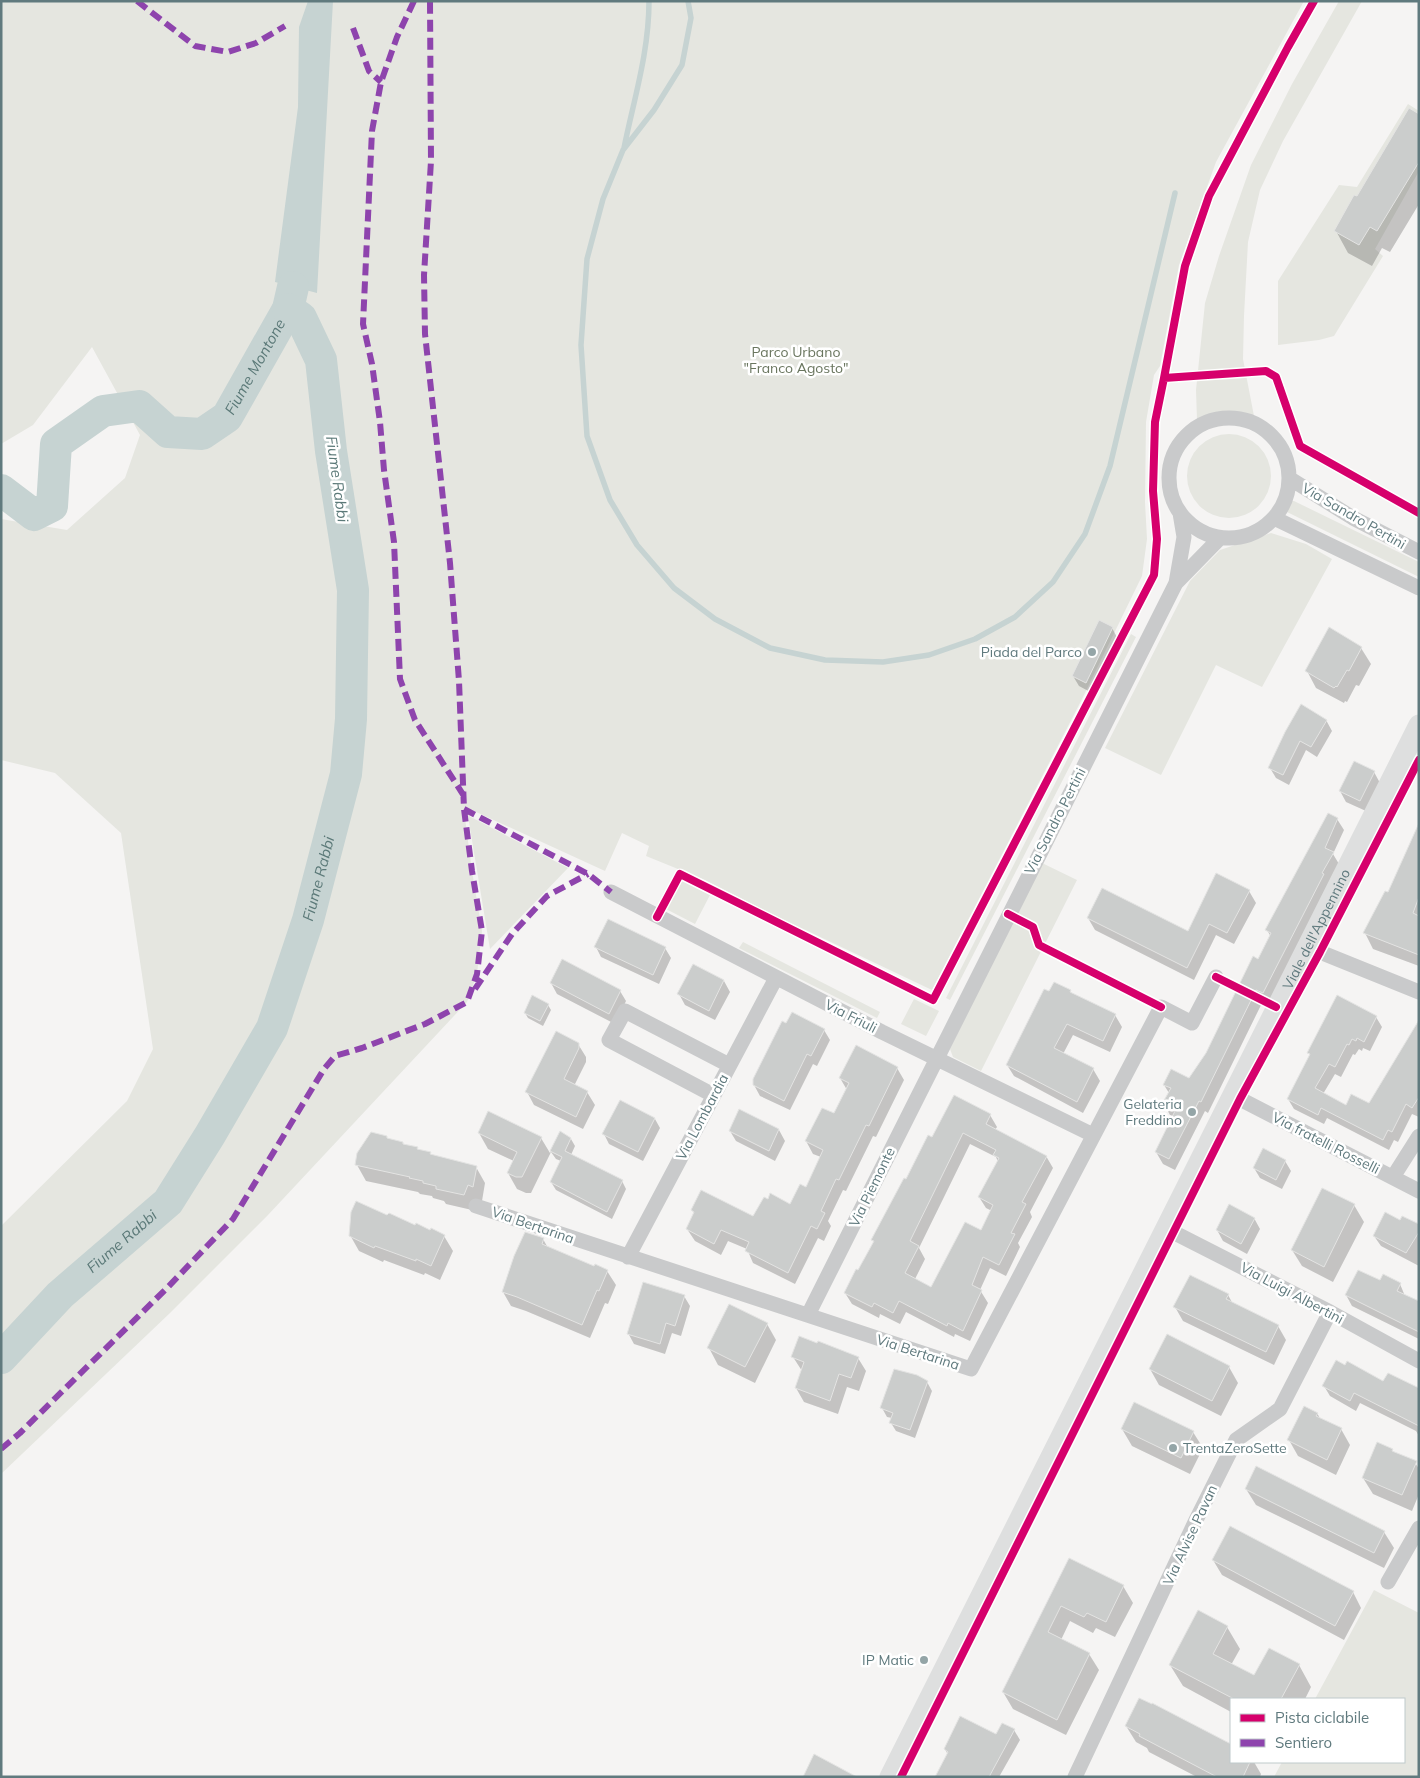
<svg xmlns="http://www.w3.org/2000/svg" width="1420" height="1778" font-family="Mulish,sans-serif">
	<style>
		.green { fill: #e5e6e0 }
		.water { fill: #c6d3d2 }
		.shadow { fill: #0003; fill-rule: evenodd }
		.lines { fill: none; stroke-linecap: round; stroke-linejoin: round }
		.stream { stroke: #c6d3d2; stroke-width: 5.5 }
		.river { stroke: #c6d3d2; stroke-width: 32 }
		.building { fill: #cbcdcc; stroke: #e4e4e3; fill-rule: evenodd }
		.street { stroke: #c9cacb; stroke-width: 15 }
		.secondary { stroke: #dedfdf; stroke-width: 21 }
		.quiet { stroke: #8e44ad; stroke-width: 6; stroke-dasharray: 12 6; stroke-linecap: butt }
		.cycleway-casing { stroke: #fff; stroke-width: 11 }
		.cycleway { stroke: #d6006c; stroke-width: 8 }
		.poi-dot { fill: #94a5a7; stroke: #fff; stroke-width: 2 }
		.labels { text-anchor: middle; stroke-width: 5; stroke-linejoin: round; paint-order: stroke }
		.park-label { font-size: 14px; fill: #6a765f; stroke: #fff }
		.street-label { font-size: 14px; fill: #607a7e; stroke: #fff }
		.poi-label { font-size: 14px; fill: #607a7e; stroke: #fff; text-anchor: end }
		.water-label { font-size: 15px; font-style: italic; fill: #5b7978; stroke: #fff }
	</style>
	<rect width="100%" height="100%" fill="#f5f4f3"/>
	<path class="green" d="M1 1H1304L1216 162 1179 265 1160 366 1154 375 1146 422 1145 502 1147 539 1142 576 1081 701 932 990 776 916 705 880 646 856 649 846 622 833 605 871 474 811 469 816 568 868 490 949 468 816 465 818 472 871 482 931 477 974 467 1002 268 1215 170 1313 1 1474V1226L127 1101 153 1049 121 833 55 773 1 760V519L67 530 125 478 140 435 92 347 33 425 1 444Z
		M1339 1H1362L1283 141 1260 190 1248 242 1244 316 1243 359 1254 416 1235 413H1217L1197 420 1196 390 1205 303 1219 256 1251 165 1292 84Z
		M1408 104 1419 111V171L1375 249 1383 256 1334 336 1319 340 1278 345V281L1339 185 1357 187Z
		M1187 476a42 42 0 1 1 84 0a42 42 0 1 1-84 0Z
		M1289 501H1294L1419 562V577L1287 512 1285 505Z
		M1271 533 1306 544 1332 559 1262 687 1216 665 1161 775 1105 748 1190 581 1220 550Z
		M1131 634 1136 637 950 1000 946 998Z
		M1042 863 1077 880 981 1071 953 1057 950 1049Z
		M681 880 710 895 695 924 666 909Z
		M743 942 880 1012 877 1018 739 948Z
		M914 999 939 1011 926 1036 901 1024Z
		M1374 1590 1419 1613V1777H1274L1282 1762H1404V1699H1315Z"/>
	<path class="water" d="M308 1H333L317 293 275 282 298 107 299 27Z"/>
	<path class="shadow" d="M1419 116V204L1390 252 1382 248 1372 266 1348 253 1336 231 1358 198Z
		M1112 628 1118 639 1092 693 1079 686 1073 676Z
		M1329 629 1361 648 1371 664 1359 686 1356 685 1347 702 1345 701 1344 703 1316 688 1307 671Z
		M1326 720 1332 731 1317 757 1306 750 1289 785 1276 778 1270 768 1286 733Z
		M1374 772 1380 783 1366 811 1346 802 1340 791Z
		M1337 819 1344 830 1333 854 1339 864 1269 1004 1263 1001 1208 1113 1205 1111 1175 1170 1163 1164 1156 1152 1173 1117 1170 1115 1164 1104 1169 1093 1164 1085 1190 1080 1207 1053 1271 937 1267 930Z
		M1419 831V966L1373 949 1365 933 1388 894Z
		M1249 891 1256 903 1234 944 1216 935 1194 980 1095 930 1088 918 1189 933Z
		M608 921 665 948 671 958 659 984 601 957 596 947Z
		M693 966 724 981 730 992 715 1020 685 1005 679 994Z
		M551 983 620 991 626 1001 615 1024 557 994Z
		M1070 991 1072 994 1115 1015 1122 1027 1110 1052 1073 1035 1063 1054 1093 1069 1100 1081 1083 1113 1014 1076 1007 1065 1049 993Z
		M548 1005 551 1010 543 1026 528 1018 525 1013Z
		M1376 1017 1382 1027 1370 1051 1363 1048 1362 1051 1359 1049 1355 1055 1353 1054 1341 1077 1335 1074 1323 1094 1347 1106 1369 1105 1419 1029V1117L1412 1114 1398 1142 1394 1140 1389 1150 1327 1118 1324 1124 1294 1109 1288 1099 1310 1056 1309 1053Z
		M824 1030 830 1040 817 1066 813 1064 790 1110 760 1096 754 1085Z
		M578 1044 586 1057V1062L574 1086 587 1092 595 1105 583 1129 534 1105 527 1092Z
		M897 1068 904 1080 876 1137 873 1136 846 1191 843 1190 828 1221 831 1226 824 1241 818 1238 795 1284 753 1263 747 1249 728 1241 721 1255 695 1241 687 1229 695 1215 692 1210 754 1218 791 1206 806 1188 821 1157 813 1154 806 1141 834 1115 847 1090 840 1078Z
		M740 1110 779 1130 785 1141 775 1161 736 1141 730 1131Z
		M990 1115 997 1127 995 1130 1046 1156 1053 1168 1030 1212 1032 1217 1018 1243 1020 1247 1006 1276 990 1268 980 1290 988 1303 970 1341 955 1334 954 1337 906 1312 900 1324 880 1314 879 1318 852 1304 845 1293 874 1243 872 1240 932 1139ZM970 1144 996 1157 998 1162 979 1197 986 1208 992 1211 982 1232 932 1288 915 1279 925 1259 919 1248Z
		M655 1119 660 1128 643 1161 609 1144 604 1134Z
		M479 1133 541 1138 550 1153 560 1133 571 1139 575 1146 571 1155 622 1181 626 1189 612 1219 556 1190 551 1182 561 1161 556 1159 551 1152 531 1193H526L517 1189 508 1173 514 1161 488 1149Z
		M386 1137 388 1140 403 1143 404 1146 417 1148 418 1150 430 1153 431 1155 476 1167 485 1183 482 1201 472 1210 446 1204 444 1201 433 1198 432 1196 420 1194 418 1192 366 1181 357 1165Z
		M1285 1161 1291 1171 1282 1189 1260 1178 1254 1168Z
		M1323 1190 1354 1205 1364 1222 1333 1282 1302 1266 1292 1250Z
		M388 1217 444 1236 453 1251 440 1280 425 1273 424 1275 384 1260 383 1262 359 1251 350 1235Z
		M1254 1218 1260 1229 1247 1254 1223 1241 1217 1230Z
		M1419 1226V1266L1381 1246 1374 1236Z
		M543 1239 548 1248 594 1268 607 1271 616 1285 608 1304 605 1303 590 1338 526 1311 511 1306 503 1292Z
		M1380 1282 1400 1284 1405 1296 1419 1303V1339L1352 1306 1346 1295Z
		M1228 1295 1233 1304 1278 1326 1286 1340 1274 1365 1183 1321 1175 1307Z
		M684 1296 690 1306 681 1336 672 1333 665 1354 634 1344 628 1333Z
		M767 1324 776 1340 755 1383 718 1365 709 1348Z
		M793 1357 858 1358 866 1371 859 1391 847 1387 838 1414 804 1402 796 1388 802 1371Z
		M1229 1367 1238 1383 1221 1416 1159 1385 1150 1369Z
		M927 1382 932 1391 915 1438 896 1431 891 1423 892 1418 887 1417 882 1408Z
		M1384 1383 1419 1392V1436L1416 1431 1360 1403 1356 1411 1330 1396 1324 1386Z
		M1317 1413 1321 1420 1341 1429 1350 1445 1336 1475 1298 1456 1289 1440Z
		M1122 1429 1193 1432 1203 1448 1190 1474 1132 1446Z
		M1392 1450 1394 1453 1414 1461 1419 1469V1494L1412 1511 1373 1494 1363 1478Z
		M1246 1489 1384 1532 1394 1548 1384 1568 1256 1505Z
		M1070 1560 1123 1586 1133 1603 1115 1637 1096 1628 1093 1633 1070 1621 1061 1640 1089 1654 1099 1670 1066 1735 1013 1709 1003 1692Z
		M1213 1560 1353 1592 1361 1608 1344 1640 1222 1575Z
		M1227 1627 1240 1649 1231 1665 1254 1677 1299 1665 1311 1687 1305 1699H1231V1712L1183 1686 1170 1665Z
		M1189 1725 1231 1745V1762H1254L1261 1774 1260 1777H1197L1149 1752 1147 1748 1136 1742 1126 1726Z
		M1014 1730 1020 1740 999 1777H993L948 1755 945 1749 997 1736Z"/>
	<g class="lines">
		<path class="stream" d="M688 1 691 18 682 65 654 110 623 150 603 199 587 259 581 345 587 436 610 500 637 545 674 588 715 619 770 648 825 660 883 662 929 655 975 639 1015 617 1053 582 1085 534 1110 466 1175 193
			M624 148C634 99 649 52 649 1"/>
		<g class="river">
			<path id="s1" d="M1 490 34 515 52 506 56 444 103 411 139 406 168 432 202 434 227 417 288 309 293 287"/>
			<path id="s2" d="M1 1358 60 1295 168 1202 210 1135 272 1028 308 920 346 774 351 719 353 590 331 451 321 360 301 318 288 309"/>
		</g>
	</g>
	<path class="building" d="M1409 108 1419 114V162L1377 231 1370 227 1359 245 1334 231 1354 195 1357 196Z
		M1099 620 1113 627 1086 683 1072 676Z
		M1329 627 1362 647 1349 671 1347 670 1337 687 1336 686 1334 688 1305 671Z
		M1301 704 1327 720 1311 747 1300 741 1283 775 1268 768 1285 732Z
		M1354 761 1375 771 1360 801 1339 791Z
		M1328 813 1338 818 1325 848 1334 852 1322 873 1324 874 1263 993 1256 990 1201 1102 1199 1101 1169 1159 1155 1152 1175 1111 1162 1104 1171 1088 1163 1085 1171 1069 1189 1078 1206 1053 1253 956 1258 959 1271 933 1265 930Z
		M1419 823V897L1413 913 1419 916V955L1363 933 1385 891 1388 892Z
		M1216 873 1250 890 1227 933 1209 924 1187 968 1087 918 1102 888 1188 931Z
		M608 919 666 947 653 975 594 947Z
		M562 959 621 990 609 1014 550 983Z
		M693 964 724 980 709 1011 677 994Z
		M1054 982 1071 990 1070 992 1116 1014 1103 1041 1067 1024 1054 1048 1094 1068 1077 1102 1006 1065 1044 989 1049 991Z
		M532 995 549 1004 540 1021 524 1013Z
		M1337 995 1377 1016 1364 1042 1357 1038 1356 1041 1352 1039 1349 1045 1347 1044 1335 1067 1329 1064 1315 1088 1346 1105 1351 1094 1369 1103 1419 1020V1097L1412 1108 1406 1104 1392 1132 1388 1130 1383 1140 1321 1108 1318 1115 1287 1099 1310 1054 1307 1053Z
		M792 1012 825 1029 811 1056 807 1054 784 1101 753 1085V1079L782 1021 786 1023Z
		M556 1031 579 1043V1048L564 1079 588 1091 576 1117 525 1092Z
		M856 1045 898 1067 869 1126 866 1125 839 1180 836 1179 821 1211 825 1213 817 1229 811 1226 788 1273 745 1251 749 1242 721 1230 714 1244 686 1229 694 1212 691 1210 701 1190 753 1216 764 1197 768 1199 770 1193 790 1204 800 1184 806 1187 823 1150 805 1141 822 1108 834 1113 849 1083 839 1078Z
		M954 1095 991 1114 986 1124 1047 1156 1022 1202 1026 1204 1011 1233 1015 1234 999 1265 983 1257 972 1285 982 1290 963 1331 948 1323 947 1326 899 1301 893 1313 874 1303 872 1307 844 1293 856 1269 858 1270 874 1241 871 1240 904 1178 906 1179 928 1135 932 1137ZM963 1133 996 1150 993 1155 999 1158 978 1197 993 1205 981 1230 965 1222 931 1287 905 1273 919 1246 910 1241Z
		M620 1100 655 1118 638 1152 602 1134Z
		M739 1109 779 1129 769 1151 729 1131Z
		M488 1111 542 1137 522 1177H516L507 1173 517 1152 478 1133Z
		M560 1131 571 1138 565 1151 623 1180 607 1212 550 1182 562 1157 550 1151Z
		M371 1132 387 1136V1138L403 1142V1144L418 1147 417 1149 431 1152 430 1154 477 1166 473 1187 468 1185 464 1195 436 1189V1186L423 1183V1181L409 1178 410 1177 355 1165 357 1153Z
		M1263 1148 1286 1160 1276 1180 1253 1168Z
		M1322 1188 1355 1204 1324 1267 1291 1250Z
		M356 1201 387 1215 389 1213 415 1225 416 1223 430 1230 431 1228 445 1235 431 1266 416 1259V1261L375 1246 374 1248 349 1236 351 1212Z
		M1229 1204 1255 1218 1241 1244 1216 1230Z
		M1385 1212 1400 1220 1402 1216 1419 1224V1232L1406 1253 1373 1236Z
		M525 1232 544 1238 542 1244 594 1266 595 1264 608 1270 599 1291 597 1290 582 1325 517 1297 502 1292 514 1256Z
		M1358 1270 1380 1280 1383 1274 1401 1283 1397 1291 1419 1301V1332L1345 1295Z
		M1190 1275 1229 1294 1226 1299 1279 1325 1266 1352 1173 1307Z
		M643 1282 685 1295 675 1326 666 1323 660 1344 627 1334Z
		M729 1304 768 1323 745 1367 707 1348Z
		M1167 1334 1230 1366 1212 1401 1149 1369Z
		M799 1336 817 1343 818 1341 859 1357 851 1378 839 1374 830 1401 795 1388 804 1362 791 1357Z
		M1336 1360 1345 1365 1347 1361 1383 1381 1388 1373 1419 1388V1426L1354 1393 1350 1401 1322 1386Z
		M894 1369 917 1375 928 1381 910 1430 889 1423 893 1413 880 1408Z
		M1134 1402 1194 1431 1181 1458 1121 1429Z
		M1304 1406 1318 1413 1316 1416 1342 1428 1327 1460 1287 1440Z
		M1377 1442 1393 1449 1392 1451 1417 1461 1402 1495 1362 1478Z
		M1256 1466 1385 1531 1374 1553 1245 1489Z
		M1230 1526 1354 1591 1335 1626 1212 1560Z
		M1069 1558 1124 1585 1106 1622 1087 1613 1084 1617 1061 1606 1048 1632 1090 1653 1057 1720 1002 1692Z
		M1198 1610 1228 1626 1213 1654 1254 1675 1269 1648 1300 1664 1281 1699H1234L1169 1665Z
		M1139 1698 1152 1704V1703L1231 1744V1762H1250L1243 1777H1217L1139 1736 1140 1734 1125 1726Z
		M960 1716 996 1734 1002 1723 1015 1729 989 1777H935L948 1752 944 1749Z
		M814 1754 857 1777H803Z"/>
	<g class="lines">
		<path class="street" d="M1169 478a60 60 0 1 1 120 0a60 60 0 1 1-120 0Z
			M1289 478 1353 518 1419 552
			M1274 518 1419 588
			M1177 582 1220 538
			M611 892 882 1032 1093 1135
			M1308 945 1320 952 1419 992
			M1233 1093 1240 1099 1419 1191
			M713 1095 609 1040 625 1011 729 1065
			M1393 1177 1419 1136
			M476 1206 971 1369 1161 1007 1192 1023 1216 977
			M1165 1228 1330 1312 1419 1361
			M628 1257 776 978
			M808 1315 1176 583 1184 537 1180 513
			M1388 1582 1419 1528
			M1075 1777 1197 1518 1236 1440 1280 1409 1330 1312"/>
		<path class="secondary" id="s3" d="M890 1777 1419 725"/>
		<path class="quiet" d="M137 1 195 46 228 52 256 43 285 26
			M414 1 397 37 381 82 372 131 363 324 372 364 380 422 384 470 394 542 400 679 415 720 464 796
			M353 28 369 71 381 82
			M464 809 588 874 611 892
			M475 989 512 934 547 896 588 874
			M1 1449 20 1433 167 1288 233 1219 324 1069 335 1056 362 1048 425 1024 467 1002 477 974 482 931 472 871 464 809 459 681 450 563 425 334 424 275 431 161 430 1"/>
		<g class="cycleway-casing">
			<path id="cycleway" d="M1314 1 1288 47 1209 196 1185 266 1164 378 1266 371 1276 377 1300 446 1419 513
				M1008 914 1033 927 1039 945 1161 1007
				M657 917 680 874 933 1000 1154 575 1157 539 1153 491 1155 422 1164 378
				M1216 977 1276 1007
				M901 1777 1240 1099 1320 952 1419 760"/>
		</g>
		<use href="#cycleway" class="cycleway"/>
	</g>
	<g class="poi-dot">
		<circle cx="1092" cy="652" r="5"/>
		<circle cx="1192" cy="1112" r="5"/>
		<circle cx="1173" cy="1448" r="5"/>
		<circle cx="924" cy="1660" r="5"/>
	</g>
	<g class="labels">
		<g class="park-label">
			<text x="796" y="357">Parco Urbano<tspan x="796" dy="16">"Franco Agosto"</tspan></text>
		</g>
		<g class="street-label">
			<text transform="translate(1354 516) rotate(30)" y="5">Via Sandro Pertini</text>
			<text transform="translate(1055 821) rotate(-63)" y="5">Via Sandro Pertini</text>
			<text dy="5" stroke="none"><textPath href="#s3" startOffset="949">Viale dell'Appennino</textPath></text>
			<text transform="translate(851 1016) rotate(27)" y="5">Via Friuli</text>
			<text transform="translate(702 1117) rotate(-62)" y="5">Via Lombardia</text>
			<text transform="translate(1326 1143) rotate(27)" y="5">Via fratelli Rosselli</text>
			<text transform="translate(872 1187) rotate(-64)" y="5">Via Piemonte</text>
			<text transform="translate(533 1225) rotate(19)" y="5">Via Bertarina</text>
			<text transform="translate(1292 1293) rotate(28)" y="5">Via Luigi Albertini</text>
			<text transform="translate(918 1352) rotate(18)" y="5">Via Bertarina</text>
			<text transform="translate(1190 1535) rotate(-65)" y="5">Via Alvise Pavan</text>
		</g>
		<g class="poi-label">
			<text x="1082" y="657">Piada del Parco</text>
			<text x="1182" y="1109">Gelateria<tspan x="1182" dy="16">Freddino</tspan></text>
			<text x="1183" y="1453" text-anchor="start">TrentaZeroSette</text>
			<text x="914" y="1665">IP Matic</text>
		</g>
		<g class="water-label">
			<text dy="5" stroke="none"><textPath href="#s1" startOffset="378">Fiume Montone</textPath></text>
			<text transform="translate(337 479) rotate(82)" y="5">Fiume Rabbi</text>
			<text dy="5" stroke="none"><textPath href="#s2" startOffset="588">Fiume Rabbi</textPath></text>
			<text dy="5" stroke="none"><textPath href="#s2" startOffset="168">Fiume Rabbi</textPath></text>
		</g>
	</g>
	<rect width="1420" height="1778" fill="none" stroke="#607a7e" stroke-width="5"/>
	<rect x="1230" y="1698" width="175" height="65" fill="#ffffff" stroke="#bfcacb"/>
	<rect x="1240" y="1714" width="25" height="8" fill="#d6006c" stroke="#bfcacb"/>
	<text x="1275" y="1723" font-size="15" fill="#607a7e">Pista ciclabile</text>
	<rect x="1240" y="1739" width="25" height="8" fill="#8e44ad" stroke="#bfcacb"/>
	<text x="1275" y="1748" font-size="15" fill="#607a7e">Sentiero</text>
</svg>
